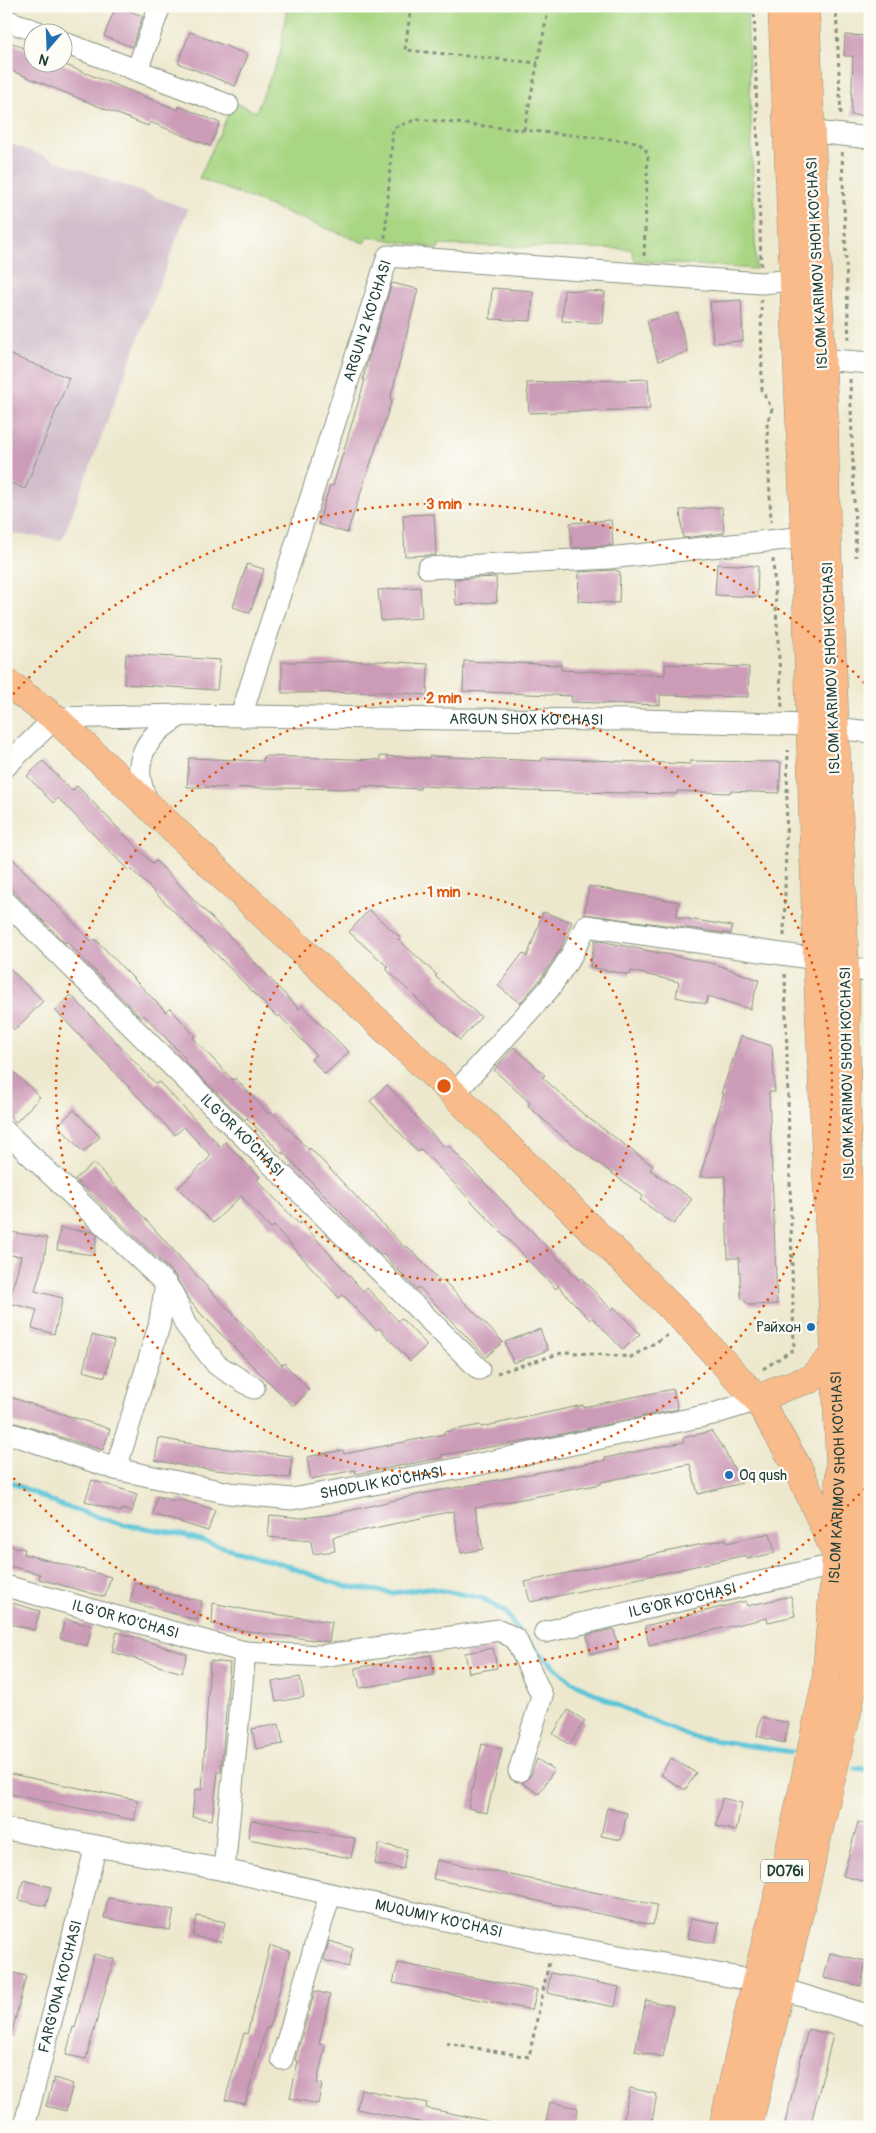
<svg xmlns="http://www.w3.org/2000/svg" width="876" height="2133" font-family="Pangolin,sans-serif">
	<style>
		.industrial { fill: #d1bdcb }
		.green { fill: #a9d683; stroke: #648a5c }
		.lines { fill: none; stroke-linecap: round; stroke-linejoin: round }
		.stream { stroke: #5cc5d8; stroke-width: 5 }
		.building { fill: #cc9bb8 }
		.minor-casing { stroke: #869280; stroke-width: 23 }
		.major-casing { stroke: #869280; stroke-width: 29 }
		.path { stroke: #869280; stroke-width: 3; stroke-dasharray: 4 4; stroke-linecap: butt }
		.minor { stroke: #fff; stroke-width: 21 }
		.major { stroke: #fabb8b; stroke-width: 28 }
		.ring { fill: none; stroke: #de580e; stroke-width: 2.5; stroke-dasharray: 2.5 5 }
		.poi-dot { fill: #1f6fb2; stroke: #fdfcf7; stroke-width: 2 }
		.labels { text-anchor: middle; stroke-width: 4.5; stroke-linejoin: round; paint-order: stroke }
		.shield { fill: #fdfcf7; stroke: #62766e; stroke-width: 1 }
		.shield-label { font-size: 14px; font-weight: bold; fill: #1f3d34 }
		.street-label { font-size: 15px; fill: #1f3d34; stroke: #fdfcf7 }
		.poi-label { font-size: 15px; fill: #1f3d34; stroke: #fdfcf7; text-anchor: end }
		.centre { fill: #de580e; stroke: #fdfcf7; stroke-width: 2.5 }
		.ring-label { font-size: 15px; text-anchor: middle; font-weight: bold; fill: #de580e; stroke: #fdfcf7; stroke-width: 4.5; stroke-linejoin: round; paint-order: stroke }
	</style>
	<rect width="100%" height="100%" fill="#fdfcf7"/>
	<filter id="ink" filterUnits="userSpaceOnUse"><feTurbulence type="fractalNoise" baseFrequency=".02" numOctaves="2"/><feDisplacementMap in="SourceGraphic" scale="10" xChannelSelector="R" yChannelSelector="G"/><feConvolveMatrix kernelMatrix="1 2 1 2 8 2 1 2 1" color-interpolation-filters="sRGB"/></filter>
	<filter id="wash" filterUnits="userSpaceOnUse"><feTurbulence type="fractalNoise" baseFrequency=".0096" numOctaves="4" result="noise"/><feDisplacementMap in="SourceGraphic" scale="20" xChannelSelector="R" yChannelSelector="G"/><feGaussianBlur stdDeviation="1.12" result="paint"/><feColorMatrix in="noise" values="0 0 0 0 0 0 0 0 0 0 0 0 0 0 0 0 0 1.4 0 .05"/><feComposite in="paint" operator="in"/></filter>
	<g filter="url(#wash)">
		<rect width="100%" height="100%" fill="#ede8cd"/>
		<path class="industrial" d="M6 142 188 209 62 540 6 533Z"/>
		<path class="green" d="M287 6H747L756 269 635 261 631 249 438 245V249L368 236 364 243 199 178 234 102 256 112 280 54Z"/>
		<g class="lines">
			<path class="stream" d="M6 1480 60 1505 121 1524 176 1533 275 1562 343 1586 393 1593 428 1588 482 1598 505 1612 518 1630
				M525 1639 569 1680 619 1706 660 1724 692 1737 792 1752
				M855 1768 870 1770"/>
		</g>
		<g id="blocks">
			<path class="building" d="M116 6 143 16 132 47 104 36Z
				M190 32 248 55 235 86 178 63Z
				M845 35 870 36V116L851 115 853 56H844Z
				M6 40 32 52V62H58L178 110 179 106 220 123 210 146 150 122 148 126 100 107 17 73 6 68Z
				M392 283 418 289 390 400H392L347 533 318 524 330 485 333 486 365 380H363L367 363Z
				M492 288 533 291 531 321 490 319Z
				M564 290 605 292 603 323 562 321Z
				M741 300 743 341 713 343 710 302Z
				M677 313 688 352 658 361 647 321Z
				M6 353 69 378 25 489 6 481Z
				M648 379 650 409 529 413 527 383Z
				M722 507 724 533 683 538 680 510Z
				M434 514 436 555 405 556 403 515Z
				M611 520 613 545 572 548 570 523Z
				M247 564 264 569 250 613 233 607Z
				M717 564 758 566 757 597 715 595Z
				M615 570 620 572 619 603 578 601 579 572Z
				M496 577 497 602 456 605 454 579Z
				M420 587 422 618 381 621 378 590Z
				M126 654 220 660 217 690 124 684Z
				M381 661 428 664 427 695 386 692 282 693V662Z
				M464 661 561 665V670L665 675V664L749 667 748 697 660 695V705L571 702 572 696 463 691Z
				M264 756 380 760V756L429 758V756L542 761V758L690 764V761L781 762 779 793 730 791V793L677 791V794L524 791 420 786V789L362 786 361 789 187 787 189 758 263 761Z
				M43 761 72 791 77 786 153 864 156 861 209 915 299 1009 302 1006 349 1052 325 1074 311 1059 316 1055 279 1015 277 1017 193 930 130 868 128 870 58 798 53 803 27 776Z
				M13 859 92 942 95 939 166 1012 170 1008 195 1036 193 1038 233 1080 235 1078 269 1114 272 1112 309 1150 310 1148 405 1248 407 1246 441 1282 443 1280 503 1342 486 1357 419 1287 416 1289 383 1254 381 1255 283 1152 282 1154 247 1118 245 1120 184 1061 186 1059 144 1015 141 1018 67 942 65 943 6 884V865Z
				M589 886 679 902 676 917 732 926 731 934 584 914Z
				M369 910 400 937 398 939 437 975 435 976 481 1017 460 1040 386 969 388 967 349 932Z
				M543 912 572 922 560 950 539 981 520 1003 498 986 523 953 527 957Z
				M595 940 715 964 759 980 750 1009 708 996 706 1004 676 997 679 982 631 971 630 975 590 967Z
				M6 965 43 1001 15 1030 6 1022Z
				M71 995 156 1084 159 1082 221 1147 225 1142 260 1177 257 1180 299 1224 301 1222 363 1291 367 1288 398 1321 401 1318 427 1345 410 1361 379 1328 376 1330 343 1295 339 1298 274 1226 271 1228 241 1196 213 1223 178 1188 211 1156 184 1127 175 1135 55 1010Z
				M741 1036 772 1046 775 1092H769L777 1304 749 1305 741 1297 739 1258H728L725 1176 700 1177 724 1093 721 1094Z
				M514 1047 545 1075 542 1077 583 1114 653 1166 650 1170 692 1199 674 1224 640 1200 643 1196 563 1137 528 1106 530 1103 494 1070Z
				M6 1065 40 1097 16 1122 6 1113Z
				M387 1085 445 1148 448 1145 579 1280 581 1278 612 1310 614 1307 640 1334 623 1350 593 1318 590 1320 558 1286 556 1289 421 1149 418 1152 370 1101Z
				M74 1110 100 1137 83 1152 58 1125Z
				M94 1163 209 1289 282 1365 284 1363 309 1390 293 1406 200 1313 189 1300 175 1275 75 1179Z
				M60 1228 93 1232 97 1235 94 1255 57 1250Z
				M11 1232 47 1238 44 1260 35 1291 63 1298 54 1334 32 1328 37 1310 9 1303 21 1256 8 1255Z
				M540 1329 548 1350 513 1363 505 1342Z
				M92 1335 114 1341 105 1377 83 1371Z
				M673 1389 678 1409 539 1439 441 1455V1458L356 1474 355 1470 311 1479 307 1457 343 1450 344 1454 444 1434V1432L480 1425 481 1427 583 1405V1407Z
				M6 1396 110 1429 103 1450 6 1420Z
				M711 1431 723 1448 742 1483 698 1494 690 1464 601 1482V1484L475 1508 483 1549 461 1553 453 1511 333 1537 335 1551 313 1554 311 1541 268 1537 270 1515 302 1518 336 1514 421 1494 606 1460 605 1458 684 1442 683 1438Z
				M159 1438 209 1447 292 1456 290 1478 189 1467 155 1460Z
				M92 1480 137 1494 132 1512 122 1509 121 1512 85 1501Z
				M157 1496 178 1502 179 1499 215 1510 208 1531 153 1514Z
				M770 1533 775 1553 747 1559 746 1555 530 1602 525 1582 726 1539 727 1543Z
				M6 1545 25 1549 24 1554 111 1577 105 1597 39 1579 40 1574 6 1565Z
				M135 1583 162 1590V1593L202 1601 197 1620 130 1602Z
				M791 1596 795 1616 768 1622 767 1618 649 1645 645 1626 746 1601 747 1606Z
				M12 1603 40 1611 34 1630 7 1623Z
				M213 1603 252 1611 332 1622 329 1642 247 1631 212 1624Z
				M65 1619 92 1626 87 1646 60 1638Z
				M614 1629 618 1648 591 1654 587 1635Z
				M117 1632 187 1654 182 1673 112 1652Z
				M493 1648 497 1668 469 1673 465 1653Z
				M431 1655 434 1675 360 1688 355 1668Z
				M210 1661 230 1663 221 1772H218L212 1820 192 1817 195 1789 202 1790Z
				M300 1677 304 1697 276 1702 272 1682Z
				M568 1710 585 1721 570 1745 553 1734Z
				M761 1717 789 1723 784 1743 757 1736Z
				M279 1724 283 1744 256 1749 252 1729Z
				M482 1744 502 1749 487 1813 468 1808Z
				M671 1758 696 1773 685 1790 661 1775Z
				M537 1759 554 1770 539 1794 522 1783 531 1775Z
				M6 1773 138 1800 134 1820 6 1793Z
				M722 1798 742 1803 736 1831 716 1826Z
				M607 1808 627 1813 621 1840 601 1836Z
				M251 1820 355 1838 351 1858 248 1839Z
				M858 1822 870 1825V1883L843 1876Z
				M379 1844 407 1849 403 1869 375 1864Z
				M437 1860 657 1905 653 1925 433 1879Z
				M23 1880 51 1887 46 1906 19 1900Z
				M108 1898 174 1910 170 1930 104 1918Z
				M197 1916 225 1922 221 1942 193 1936Z
				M691 1918 719 1923 715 1943 687 1938Z
				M329 1941 353 1948 348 1967 324 1960Z
				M270 1946 290 1951 269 2029 266 2028 245 2104 225 2100 244 2033 247 2034Z
				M830 1953 866 1961 861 1986 824 1978Z
				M94 1954 114 1959 86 2059 66 2055 73 2027 75 2028Z
				M398 1963 537 1990 532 2010 393 1983Z
				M6 1971 26 1976 11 2036H6Z
				M551 1973 619 1987 615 2007 547 1993Z
				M315 1991 330 1995 319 2044 325 2046 317 2083 322 2084 318 2104 290 2098 298 2061 295 2060Z
				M646 2000 673 2006 663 2057 635 2051Z
				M808 2029 833 2035 810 2127H784Z
				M54 2078 73 2084 66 2111 46 2106Z
				M630 2088 657 2094 651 2127H622Z
				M361 2089 427 2103 426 2108 488 2121 487 2127H442L357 2109Z
				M550 2102 578 2108 574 2127H545Z"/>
		</g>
	</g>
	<g filter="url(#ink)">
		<use href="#blocks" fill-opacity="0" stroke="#869280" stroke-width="1"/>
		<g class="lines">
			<g class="minor-casing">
				<g id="minor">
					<path d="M6 20 38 32"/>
					<path d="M62 42 228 105"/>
					<path d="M137 70 160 6"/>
					<path d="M796 130 870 138"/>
					<path d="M808 358 870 363"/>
					<path d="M428 568 609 558 805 537"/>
					<path id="s1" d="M241 716 388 256 761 283 794 280"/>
					<path id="s2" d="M6 766 55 718 182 715 448 719 641 720 809 725 870 732"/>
					<path d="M149 804C128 765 144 735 182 715"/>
					<path id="s3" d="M6 902 479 1369"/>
					<path d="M454 1094 549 989 571 956 586 926 817 959 870 972"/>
					<path d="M6 1132 166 1284 173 1294 185 1324 217 1365 254 1388"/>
					<path id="s4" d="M6 1432 116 1469 229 1493 292 1499 456 1469 713 1414 758 1400"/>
					<path d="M116 1469 159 1326 166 1284"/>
					<path id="s5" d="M6 1586 245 1652 321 1656 499 1630 516 1639 542 1696 519 1771"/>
					<path id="s6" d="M545 1632 821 1568"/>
					<path id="s7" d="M6 1829 224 1870 553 1944 756 1981 870 2016"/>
					<path d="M224 1870 245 1652"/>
					<path d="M282 2059 330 1894"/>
					<path id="s8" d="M24 2127 96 1846"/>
				</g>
			</g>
			<g class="major-casing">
				<g id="major">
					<path d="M6 682 55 718 152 809 454 1094 687 1323 758 1400 797 1466 834 1549"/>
					<path d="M758 1400 782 1388 811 1379 834 1355"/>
					<path id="s9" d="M723 2127 756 1981 787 1863 826 1682 835 1568 840 1464 817 959 805 537 782 6"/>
					<path d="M748 2127 854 1683 861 1575 860 1457 847 1130 845 966 826 517 824 415 805 6"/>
				</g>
			</g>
			<path class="path" d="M411 6 405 50 538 63
				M754 6 761 266
				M836 6 841 118
				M524 130 549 6
				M842 152 849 343
				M385 238 393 128 418 119 638 142 648 153 644 256
				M761 299 762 390 772 409 767 423 771 522
				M850 379 856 557
				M773 559 782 707
				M784 936 788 750
				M763 1369 794 1349 785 973
				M497 1373 565 1352 631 1357 668 1335
				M446 2043 529 2057 549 1962"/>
			<use href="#minor" class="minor"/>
			<use href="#major" class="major"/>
		</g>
	</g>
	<g class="ring">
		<circle cx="444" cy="1086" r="194"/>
		<circle cx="444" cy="1086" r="388"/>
		<path d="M870 1483A582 582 0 0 1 8 1472M8 700A582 582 0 0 1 870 689"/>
	</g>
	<g class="poi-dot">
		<circle cx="811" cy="1327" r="5"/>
		<circle cx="729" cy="1475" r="5"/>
	</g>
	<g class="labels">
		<rect class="shield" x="761" y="1859.5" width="48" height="23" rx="4"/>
		<g class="shield-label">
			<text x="785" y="1876">D076i</text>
		</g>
		<g class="street-label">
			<text transform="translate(817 263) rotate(-93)" y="5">ISLOM KARIMOV SHOH KO'CHASI</text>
			<text dy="5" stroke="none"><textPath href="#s1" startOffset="415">ARGUN 2 KO'CHASI</textPath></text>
			<text transform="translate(831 668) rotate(-92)" y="5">ISLOM KARIMOV SHOH KO'CHASI</text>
			<text dy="5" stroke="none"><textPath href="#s2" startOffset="540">ARGUN SHOX KO'CHASI</textPath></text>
			<text transform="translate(847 1073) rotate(-91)" y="5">ISLOM KARIMOV SHOH KO'CHASI</text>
			<text dy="5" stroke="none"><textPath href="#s3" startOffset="332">ILG'OR KO'CHASI</textPath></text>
			<text dy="5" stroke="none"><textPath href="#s9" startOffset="662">ISLOM KARIMOV SHOH KO'CHASI</textPath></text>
			<text dy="5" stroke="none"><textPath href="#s4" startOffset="386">SHODLIK KO'CHASI</textPath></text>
			<text dy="5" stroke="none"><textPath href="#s6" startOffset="141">ILG'OR KO'CHASI</textPath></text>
			<text dy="5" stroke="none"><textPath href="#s5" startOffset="124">ILG'OR KO'CHASI</textPath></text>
			<text dy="5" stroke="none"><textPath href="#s7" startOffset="442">MUQUMIY KO'CHASI</textPath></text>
			<text dy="5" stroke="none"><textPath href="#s8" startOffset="145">FARG'ONA KO'CHASI</textPath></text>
		</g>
		<g class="poi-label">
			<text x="801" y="1332">Райхон</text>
			<text x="739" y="1480" text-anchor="start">Oq qush</text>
		</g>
	</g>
	<circle cx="444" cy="1086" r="8" class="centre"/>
	<g class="ring-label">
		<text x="444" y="509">3 min</text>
		<text x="444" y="703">2 min</text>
		<text x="444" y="897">1 min</text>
	</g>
	<rect width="876" height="2133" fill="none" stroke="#fdfcf7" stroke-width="25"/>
	<g transform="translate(48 48) rotate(199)"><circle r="24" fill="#fdfcf7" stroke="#a4b0a9"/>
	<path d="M0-4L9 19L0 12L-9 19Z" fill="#1f6fb2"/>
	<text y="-8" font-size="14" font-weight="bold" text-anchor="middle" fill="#1f3d34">N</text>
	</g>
</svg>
